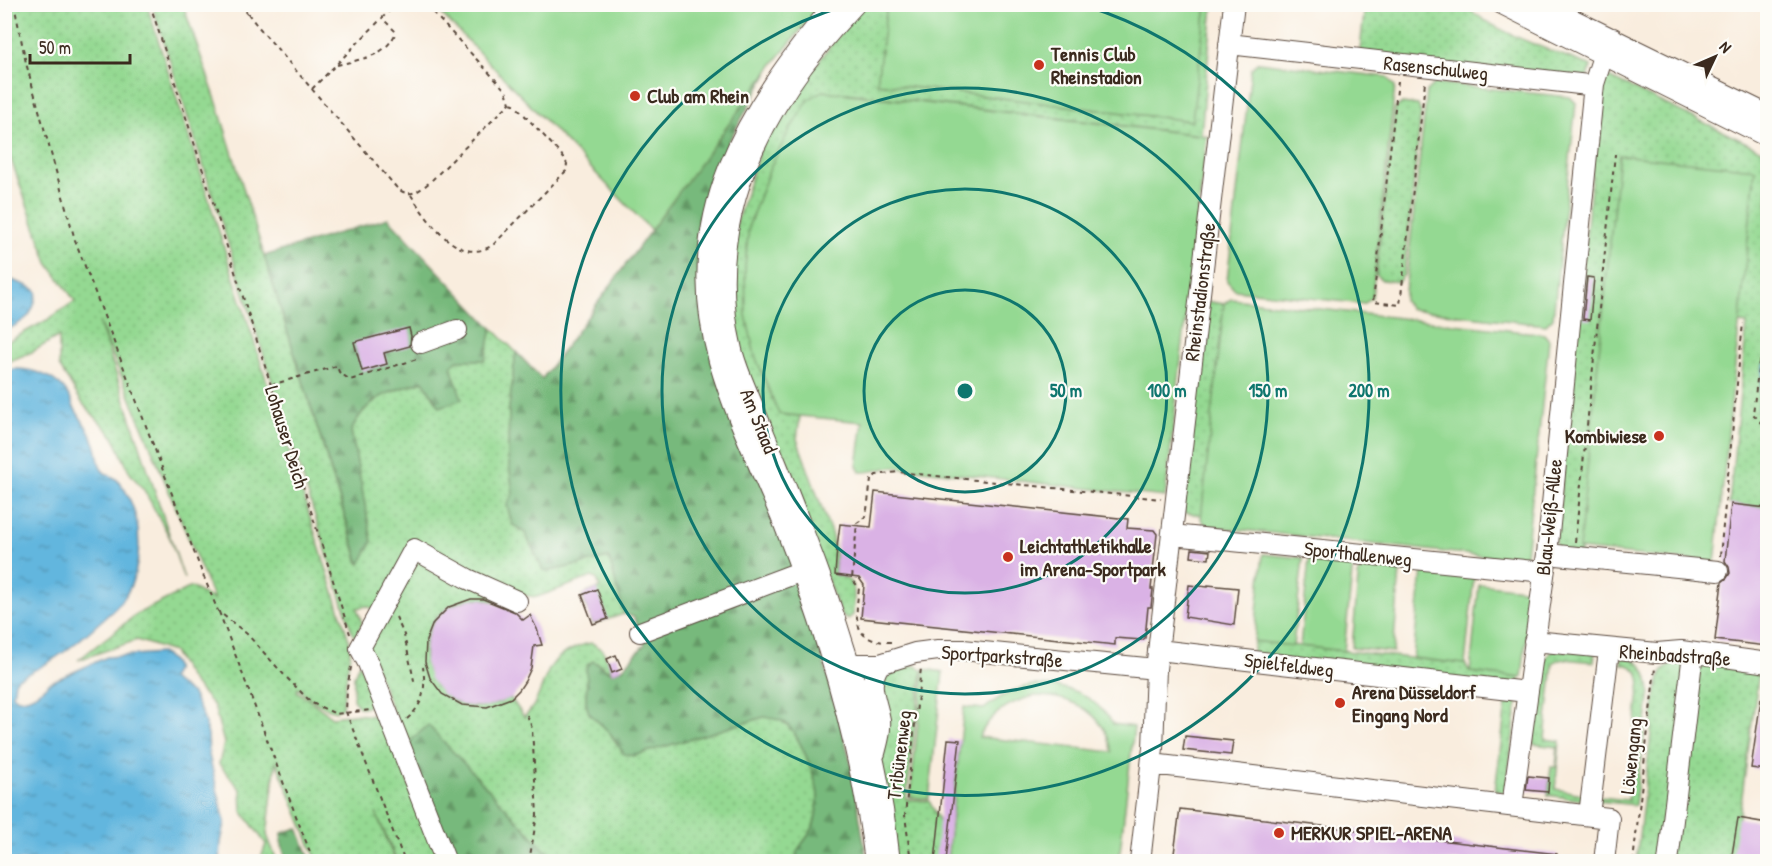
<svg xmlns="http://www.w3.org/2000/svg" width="1772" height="866" font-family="'Patrick Hand',sans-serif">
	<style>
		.grass { fill: url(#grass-dots); stroke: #688258; stroke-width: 1.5 }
		.forest { fill: url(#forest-firs); stroke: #59724d; stroke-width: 1.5 }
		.park { fill: #94d992; stroke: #688258; stroke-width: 1.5; fill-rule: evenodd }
		.water { fill: url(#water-ripples); stroke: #4e707e; stroke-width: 1.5 }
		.building { fill: #dab2e5 }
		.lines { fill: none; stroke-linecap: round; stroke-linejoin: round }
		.minor-casing { stroke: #58473b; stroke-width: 22 }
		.path { stroke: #58473b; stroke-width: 2; stroke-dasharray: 4.5 4.5; stroke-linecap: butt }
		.minor { stroke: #fff; stroke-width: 20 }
		.ring { fill: none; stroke: #0f766e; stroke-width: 3 }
		.poi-dot { fill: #c8321e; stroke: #fdfcf7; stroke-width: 2 }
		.labels { text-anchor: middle; stroke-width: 4.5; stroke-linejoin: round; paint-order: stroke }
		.poi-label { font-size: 20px; font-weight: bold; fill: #3b2a1e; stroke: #fdfcf7; text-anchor: start }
		.street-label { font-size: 20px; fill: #3b2a1e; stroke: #fdfcf7 }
		.centre { fill: #0f766e; stroke: #fdfcf7; stroke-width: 3 }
		.ring-label { font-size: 18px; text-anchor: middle; font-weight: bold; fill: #0f766e; stroke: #fdfcf7; stroke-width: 4.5; stroke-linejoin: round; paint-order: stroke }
	</style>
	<defs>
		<pattern id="grass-dots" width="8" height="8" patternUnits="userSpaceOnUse" patternTransform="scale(1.5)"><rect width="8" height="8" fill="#94d992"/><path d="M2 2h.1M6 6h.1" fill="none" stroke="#80ba7d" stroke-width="1.8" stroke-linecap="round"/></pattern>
		<pattern id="forest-firs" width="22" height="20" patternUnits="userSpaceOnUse" patternTransform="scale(1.5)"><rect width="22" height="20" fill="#77b97c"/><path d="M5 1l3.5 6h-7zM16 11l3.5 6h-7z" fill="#639765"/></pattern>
		<pattern id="water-ripples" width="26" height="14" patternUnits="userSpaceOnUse" patternTransform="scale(1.5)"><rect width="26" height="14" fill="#62b6de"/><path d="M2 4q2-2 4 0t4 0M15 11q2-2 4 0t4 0" fill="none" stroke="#5294b3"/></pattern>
	</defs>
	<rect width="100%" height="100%" fill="#fdfcf7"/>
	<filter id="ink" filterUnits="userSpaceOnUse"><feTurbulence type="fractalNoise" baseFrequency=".0167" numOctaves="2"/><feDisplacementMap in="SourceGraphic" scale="12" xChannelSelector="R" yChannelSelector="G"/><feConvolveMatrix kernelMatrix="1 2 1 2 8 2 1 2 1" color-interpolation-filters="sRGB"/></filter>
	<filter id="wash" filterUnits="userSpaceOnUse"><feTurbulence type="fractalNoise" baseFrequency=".008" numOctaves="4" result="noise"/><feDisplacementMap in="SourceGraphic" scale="24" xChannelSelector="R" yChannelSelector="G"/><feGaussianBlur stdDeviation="1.35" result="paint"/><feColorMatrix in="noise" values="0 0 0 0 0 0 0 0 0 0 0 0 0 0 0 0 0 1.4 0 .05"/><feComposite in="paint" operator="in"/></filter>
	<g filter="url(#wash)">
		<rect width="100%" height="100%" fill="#f9edde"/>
		<path class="grass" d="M1462 4C1499 35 1548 49 1591 66L1588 77 1359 58 1365 5Z
			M4 5H147L349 640 350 653 342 708 336 711C320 707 310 699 298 688L297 691 332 717 354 714 380 716 441 861H397L376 813 395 861H317L276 761 267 835 277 861H260L266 844 242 811 241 790 219 764 224 743 214 706 191 680 173 652 137 640 78 660 137 614 191 587 214 600 99 322 184 579 170 538 144 490 130 473 113 436 83 404 59 366V336L32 352 5 363V343L47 320 75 301 48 263 5 143Z
			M152 5H183L217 103 359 563 372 542 351 431C367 396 390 392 424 381L461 399 451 367 457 360H485L492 328 516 352 509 408 508 456 513 493 512 524 525 533 543 570 551 571 609 558 624 614 593 624 582 595 600 588 597 579 592 577 537 597 521 595 512 610C496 600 478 595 460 602 387 632 439 740 510 697L524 717C546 698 540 663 569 651 576 647 583 644 592 643L603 650 612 673 598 663H589L587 666 586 703 589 713 610 733 617 745 633 756 764 717C770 718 777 719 782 721 798 729 817 779 818 796 818 804 816 816 814 824 811 838 795 845 797 861H564L545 850 428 726 406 745 368 648 381 613 367 606 357 608 362 623 356 637 353 635Z
			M862 5H887L878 83 1191 121 1206 5H1213L1201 135 838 92 779 414 800 416 797 439 831 533 835 551V575C859 578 854 595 853 615L848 619 841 615 738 349 729 246 767 128Z
			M1602 74 1766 152 1764 155 1767 157 1768 363H1765L1760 412 1767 413V508L1729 504 1747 324 1739 323 1755 169 1579 554 1555 548Z
			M1402 103 1418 105 1421 112 1404 275 1398 282 1382 280 1376 275 1395 109Z
			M1205 301 1224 304 1202 515 1183 513Z
			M1254 641 1465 664 1470 672 1520 678 1519 689 1252 657Z
			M1554 650 1595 651 1594 662 1564 659 1556 661 1553 664 1545 739 1560 741 1555 789 1583 794 1582 800 1548 795 1551 767H1556L1558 747 1533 744 1544 661 1547 656Z
			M1622 655C1642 660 1648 671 1650 691L1635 805 1599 801 1600 797 1628 800 1640 680C1639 670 1631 665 1622 664Z
			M1677 659 1756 668 1759 672 1733 861 1636 862 1656 691 1662 672Z
			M359 663 375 701 365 708 359 707 353 700 354 676Z
			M897 665 916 666 922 671 906 799 929 801 940 822 937 861H895L880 774V683Z
			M1507 696 1518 697 1506 792 1495 791Z"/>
		<path class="forest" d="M773 64 729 141 716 178 705 224 850 759 867 861H797C795 845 811 838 814 824 816 816 818 804 818 796 817 779 798 729 782 721 777 719 770 718 764 717L633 756 624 754 610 733 589 713 586 703 587 680 586 672 587 666 593 661 612 673 622 669 645 644 634 617 624 614 609 558 550 571 543 570 525 533 512 524 507 505 513 493 508 456 509 408 516 352 542 379 651 230 630 200Z
			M388 218 492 328 485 360H457L451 367 462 399 440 407 423 381C389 392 367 396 351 431L372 542 360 564 264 256Z
			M428 725 545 850 564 861H453L406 745Z
			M298 828 311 861H286L281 841 282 833Z"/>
		<path class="park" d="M887 4 1206 5 1192 121 877 83Z
			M433 5H821L773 64 651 230Z
			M1258 62 1387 77 1395 86 1372 297 1364 304 1235 290 1227 281 1251 69Z
			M1436 83 1570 97 1576 103 1553 318 1546 325 1410 309 1404 301 1427 91Z
			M823 91 1207 136 1165 497 894 467C881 468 873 473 860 472L857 466 863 422 779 414 755 356 746 315 745 267 749 225 770 168 789 131 809 99Z
			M1619 155 1755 169 1715 563 1579 549Z
			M1231 299 1544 334 1549 340 1526 555 1519 560 1206 526 1201 519 1224 304Z
			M1263 554 1303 558 1293 646 1254 641Z
			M1309 559 1353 563 1344 651 1300 646Z
			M1359 567 1400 571 1393 652 1352 648Z
			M1422 571 1474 576 1465 664 1413 658Z
			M1479 584 1531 590 1522 678 1470 672Z
			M924 669 943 672 929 799 910 797Z
			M1033 685C1068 685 1093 693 1113 724L1134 727 1119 861H947L964 707 984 709C1000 696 1013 689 1033 685ZM1035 696C1072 696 1105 712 1112 752L979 737C990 714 1010 701 1035 696Z"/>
		<path class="water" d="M5 277C15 283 28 283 37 292 33 318 26 320 5 331Z
			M1765 363H1767V413L1758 410 1763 364Z
			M14 369C34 368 59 378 69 396 72 400 72 405 75 409 82 421 90 431 95 444 98 452 98 464 102 470 105 475 109 474 113 477 120 481 126 491 129 498 143 527 142 568 126 595 120 605 109 614 100 622 75 645 50 665 18 678L15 682 13 695 18 699C30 700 41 691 49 683L107 657 161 653C167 656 177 663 175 671 174 674 172 676 171 679L192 694 203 716 208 735 209 755 225 823 221 842 220 861H5L4 373Z"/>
		<g id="blocks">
			<path class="building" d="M1587 277 1594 278 1590 320 1583 319Z
				M409 328 411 336 410 346 384 353 387 364 362 371 354 342Z
				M875 492 1128 519 1127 528 1154 530 1157 534 1151 589H1153L1151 607H1148L1145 638 1142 640 1115 638V645L861 618 864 585 859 578 835 575 837 547 840 524 871 527Z
				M1731 504 1767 508V646L1715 640 1722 582 1727 578 1730 573 1729 567 1725 561Z
				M1192 549 1210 551 1209 559 1191 557Z
				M1189 585 1208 587V585L1238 588 1234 625 1185 617Z
				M597 589 608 619 593 624 582 595Z
				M471 599H483L515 612 523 620 530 615 537 629 542 645 534 646 531 668 525 681 519 690 511 698 487 707 462 705 442 694 430 678 425 662 426 641 433 623 449 607Z
				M616 655 622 669 612 673 607 659Z
				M1761 699H1767V770L1751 768Z
				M1185 736 1233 741 1231 755 1183 750Z
				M948 739 960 740 946 861H935Z
				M1528 776 1549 778 1548 792 1526 790Z
				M1180 809 1557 854V861H1173Z
				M1738 818 1767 823V861H1731Z"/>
		</g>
	</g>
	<g filter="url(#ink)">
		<use href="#blocks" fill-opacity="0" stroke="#58473b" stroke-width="1.5"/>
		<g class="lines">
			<g class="minor-casing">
				<path id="minor" d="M835 4C746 111 679 216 719 361 735 417 762 470 784 524 827 633 861 745 875 862
					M855 4C765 99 700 216 732 350 737 371 747 391 755 411 771 451 788 491 803 531 845 637 878 748 890 862
					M1502 4 1768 137
					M1541 4 1768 115
					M1229 44 1588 85 1594 84 1603 56 1613 38
					M421 343 457 330
					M1172 535 1544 572
					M1547 554 1718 571
					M640 632 802 571
					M1534 641 1657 653 1681 651 1768 663
					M1158 650 1527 692
					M850 664H880L915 653 938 650H963L1156 669
					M875 753C878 742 881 731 880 720 876 697 866 685 880 664
					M1152 764 1609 818 1604 862
					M1512 806 1547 554 1594 84
					M1589 815 1609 650
					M446 862 368 663 360 648 414 549 468 579 517 601
					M1140 862 1153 748 1156 669 1234 4
					M1668 862 1693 653"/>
			</g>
			<path class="path" d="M14 4 26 63 75 240 201 570 218 611 247 634 286 677 312 703 336 714 371 710
				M150 4 350 634
				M240 4 248 14
				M249 4V15L256 24 396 187C409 199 418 192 430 182L510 103 506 91 425 4
				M337 65C361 59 386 57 396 32L382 18
				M1398 81 1373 302 1400 305 1425 82
				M312 89 396 4
				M411 195C427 220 460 269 494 244L566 171 567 164 561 154 514 104 510 103
				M1768 359H1763L1759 362 1753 414 1762 423 1768 424
				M271 385 337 366 339 372 350 380 417 359
				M1575 542 1615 154
				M1720 556 1743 323
				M219 612C251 695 281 779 314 862
				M396 617 404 635 415 685
				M891 642C852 643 855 618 859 588L852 579 857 523 866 517 871 480 876 475 898 472 1161 499
				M351 667 347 688 346 712 405 862
				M527 715 532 728 537 815 529 862
				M407 719C424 704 426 689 423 667
				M911 862 905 815 921 668
				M1633 862 1655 668"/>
			<use href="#minor" class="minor"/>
		</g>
	</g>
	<g class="ring">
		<circle cx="965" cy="391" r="101"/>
		<circle cx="965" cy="391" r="202"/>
		<circle cx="965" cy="391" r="303"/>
		<path d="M1083 5A404 404 0 1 1 847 5"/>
	</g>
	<g class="poi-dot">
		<circle cx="1039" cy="65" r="6"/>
		<circle cx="635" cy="96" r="6"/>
		<circle cx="1659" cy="436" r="6"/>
		<circle cx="1008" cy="557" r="6"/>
		<circle cx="1340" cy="703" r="6"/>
		<circle cx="1279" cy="833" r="6"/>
	</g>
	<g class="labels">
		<g class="poi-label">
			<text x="1051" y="61">Tennis Club<tspan x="1051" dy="23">Rheinstadion</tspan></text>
			<text x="647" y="103">Club am Rhein</text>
			<text x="1647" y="443" text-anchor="end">Kombiwiese</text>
			<text x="1020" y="553">Leichtathletikhalle<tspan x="1020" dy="23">im Arena-Sportpark</tspan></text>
			<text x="1352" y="699">Arena Düsseldorf<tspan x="1352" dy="23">Eingang Nord</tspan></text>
			<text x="1291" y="840">MERKUR SPIEL-ARENA</text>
		</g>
		<g class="street-label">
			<text transform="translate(1436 68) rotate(6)" y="7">Rasenschulweg</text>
			<text transform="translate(1200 292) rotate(-83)" y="7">Rheinstadionstraße</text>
			<text transform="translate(759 421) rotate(68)" y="7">Am Staad</text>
			<text transform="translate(287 437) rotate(73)" y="7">Lohauser Deich</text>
			<text transform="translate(1549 517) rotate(-84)" y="7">Blau-Weiß-Allee</text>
			<text transform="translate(1358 554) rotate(6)" y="7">Sporthallenweg</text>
			<text transform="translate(1675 655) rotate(4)" y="7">Rheinbadstraße</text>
			<text transform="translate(1002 656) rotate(4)" y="7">Sportparkstraße</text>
			<text transform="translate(1289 665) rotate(7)" y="7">Spielfeldweg</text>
			<text transform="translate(899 755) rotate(-83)" y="7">Tribünenweg</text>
			<text transform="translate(1631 756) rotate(-84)" y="7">Löwengang</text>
		</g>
	</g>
	<circle cx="965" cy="391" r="9" class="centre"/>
	<g class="ring-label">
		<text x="1066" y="397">50 m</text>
		<text x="1167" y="397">100 m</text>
		<text x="1268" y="397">150 m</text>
		<text x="1369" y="397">200 m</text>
	</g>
	<rect width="1772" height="866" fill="none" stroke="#fdfcf7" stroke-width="24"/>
	<g transform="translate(1715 57) rotate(46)" stroke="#fdfcf7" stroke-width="4.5" paint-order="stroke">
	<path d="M0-4.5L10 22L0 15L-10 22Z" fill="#3b2a1e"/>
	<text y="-9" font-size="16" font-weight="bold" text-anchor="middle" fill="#3b2a1e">N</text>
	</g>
	<path d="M30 54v9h100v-9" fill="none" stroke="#3b2a1e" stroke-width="3"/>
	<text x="39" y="54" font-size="18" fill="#3b2a1e" stroke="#fdfcf7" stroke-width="4.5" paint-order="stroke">50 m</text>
</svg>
